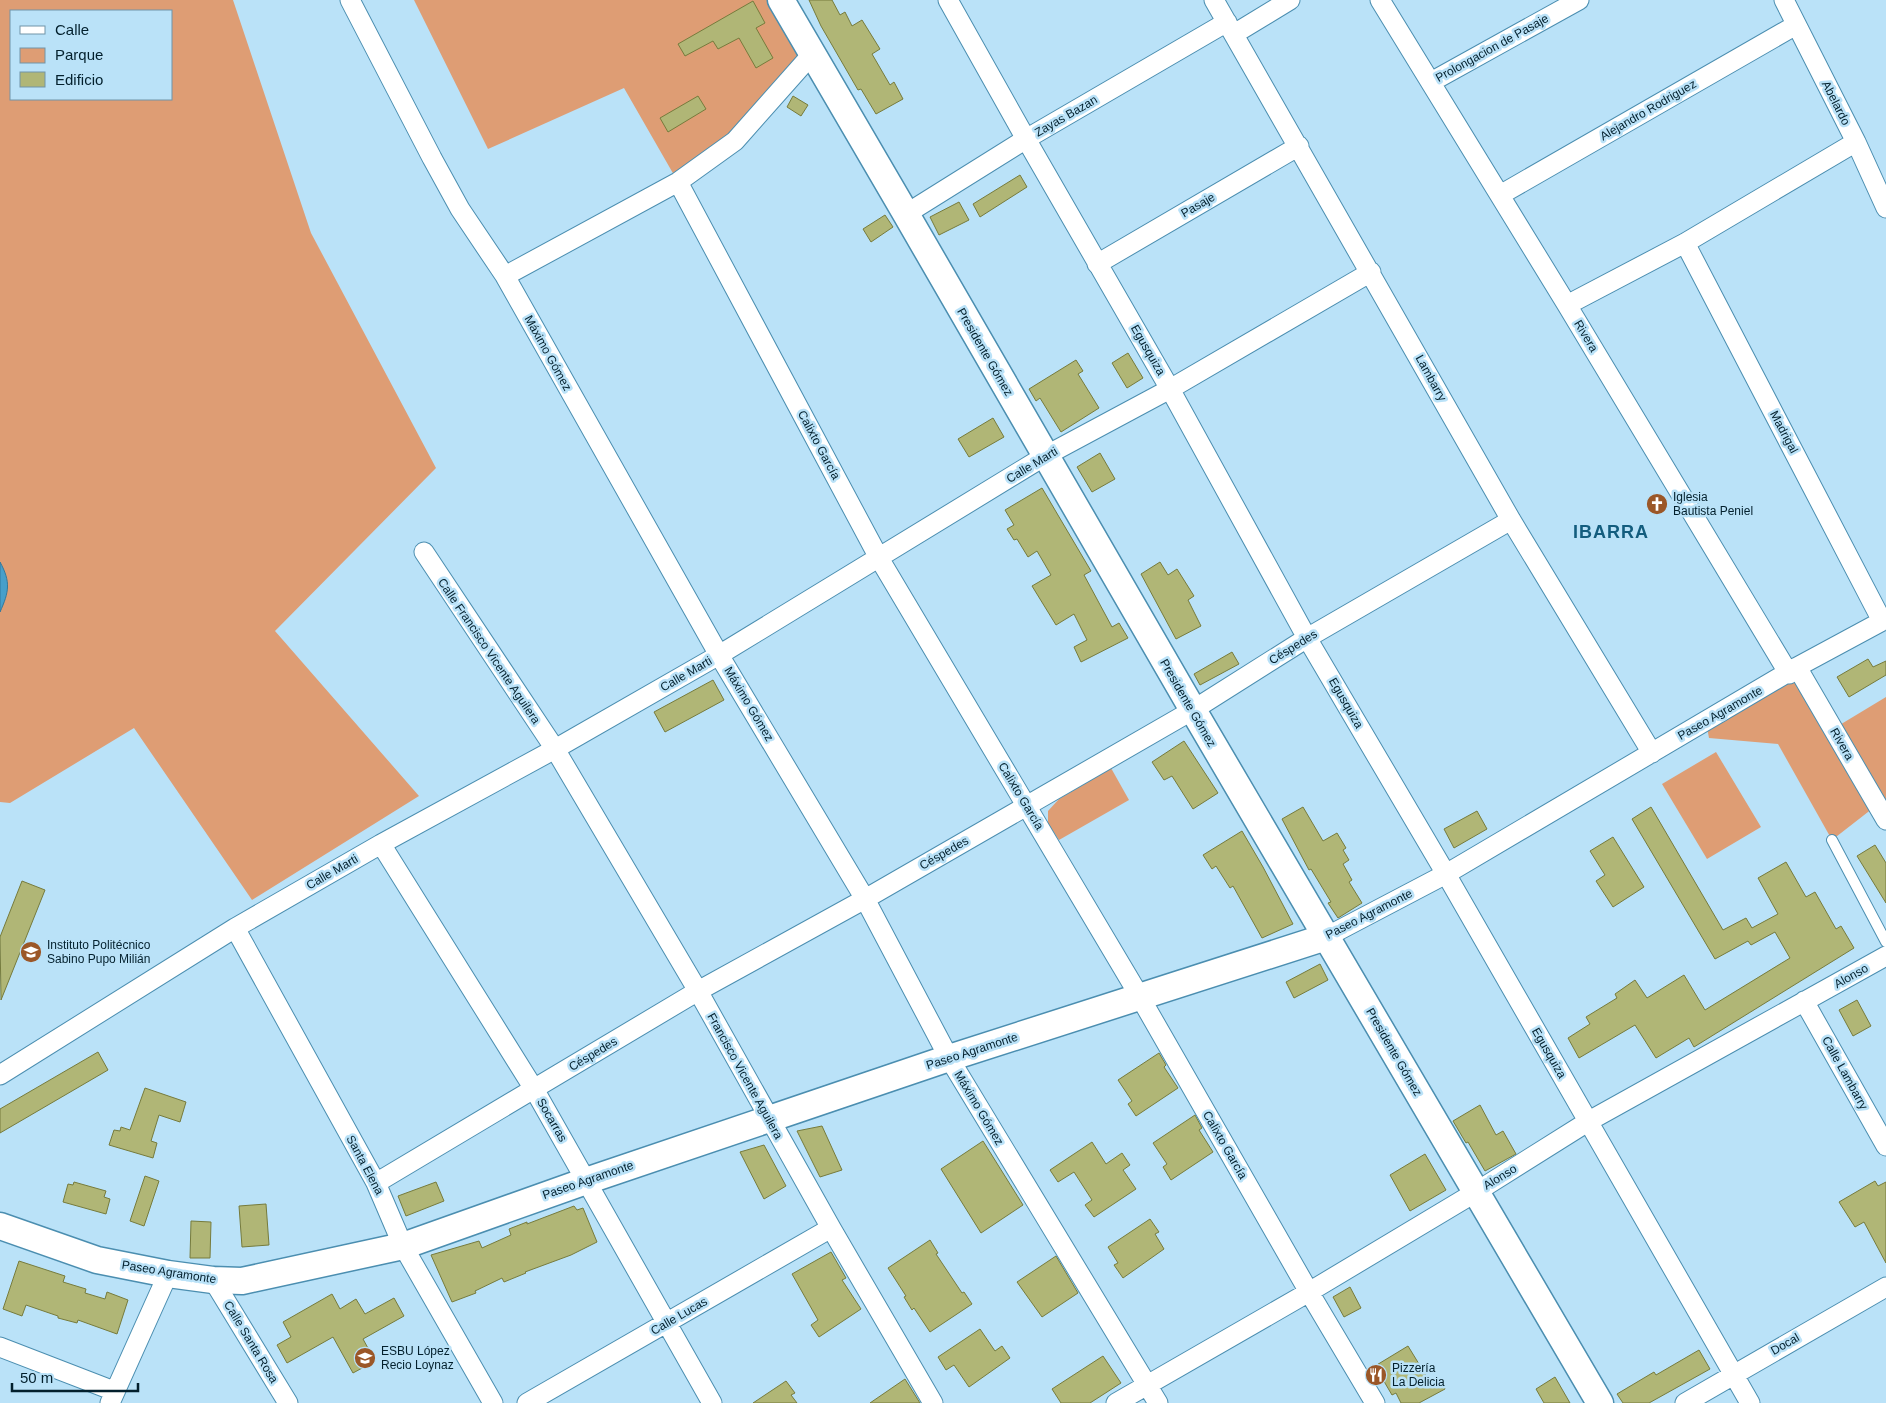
<svg xmlns="http://www.w3.org/2000/svg" width="1886" height="1403" font-family="Helvetica,sans-serif">
	<style>
		.green { fill: #de9d74; fill-rule: evenodd }
		.water { fill: #479fca; stroke: #33799b }
		.building { fill: #b0b676; stroke: #767b3c }
		.lines { fill: none; stroke-linecap: round; stroke-linejoin: round }
		.lane-casing { stroke: #4b8eb0; stroke-width: 12 }
		.street-casing { stroke: #4b8eb0; stroke-width: 21 }
		.secondary-casing { stroke: #4b8eb0; stroke-width: 29 }
		.lane { stroke: #fff; stroke-width: 10 }
		.street { stroke: #fff; stroke-width: 19 }
		.secondary { stroke: #fff; stroke-width: 26 }
		.labels { text-anchor: middle; stroke-width: 5; stroke-linejoin: round; paint-order: stroke }
		.street-label { font-size: 12px; fill: #03202d; stroke: #bae2f8 }
		.poi-label { font-size: 12px; fill: #03202d; stroke: #bae2f8; text-anchor: start }
		.district-label { font-size: 18px; font-weight: bold; letter-spacing: 1px; fill: #135d7e; stroke: #bae2f8 }
	</style>
	<rect width="100%" height="100%" fill="#bae2f8"/>
	<path class="green" d="M0 0H233L311 233 436 468 275 631 419 796 252 900 134 728 10 803 0 802ZM11 11H171V99H11Z
		M414 0H781L816 58 678 182 624 88 488 149Z
		M1797 667 1833 729 1886 697V820L1877 805 1832 840 1778 744 1709 738 1706 722Z
		M1716 752 1761 827 1707 859 1662 784Z
		M1111 768 1129 800 1059 840 1048 824V811L1059 799Z"/>
	<path class="water" d="M0 562C11 582 9 592 0 612Z"/>
	<path class="building" d="M809 0H832L840 15 845 12 852 26 862 20 880 49 872 54 890 85 894 82 903 99 876 114 861 89 858 90 821 26Z
		M753 1 765 23 756 28 773 58 756 68 739 38 718 49 713 41 685 56 678 44Z
		M698 96 706 109 668 132 660 118Z
		M793 96 808 105 801 116 787 107Z
		M1020 175 1027 187 980 217 973 204Z
		M959 202 969 220 939 235 930 217Z
		M885 215 893 227 871 242 863 229Z
		M1128 353 1143 378 1127 388 1112 363Z
		M1076 360 1083 371 1078 374 1099 408 1061 432 1040 398 1036 401 1029 389Z
		M993 418 1004 437 969 457 958 439Z
		M1100 453 1115 479 1092 492 1077 467Z
		M1042 488 1091 571 1084 575 1112 627 1119 623 1128 638 1081 662 1074 647 1087 640 1074 614 1056 625 1032 586 1051 575 1037 551 1028 557 1017 539 1014 540 1007 529 1014 525 1005 510Z
		M1160 562 1168 575 1177 569 1194 596 1188 600 1201 626 1176 639 1141 574Z
		M1232 652 1239 664 1200 685 1194 674Z
		M1868 659 1873 667 1886 661V675L1849 697 1837 677Z
		M713 680 724 700 665 732 654 712Z
		M1184 741 1218 793 1193 809 1172 776 1164 780 1152 762Z
		M1303 807 1323 841 1337 833 1346 848 1343 850 1349 860 1343 864 1352 880 1349 882 1362 903 1338 918 1328 903 1331 902 1311 869 1309 870 1282 819Z
		M1651 807 1723 930 1746 918 1752 928 1778 914 1758 878 1786 862 1806 897 1815 892 1836 929 1841 926 1854 948 1694 1047 1689 1038 1656 1058 1635 1025 1579 1058 1568 1038 1590 1024 1586 1017 1617 998 1615 994 1635 980 1647 998 1684 975 1705 1010 1790 958 1775 932 1751 945 1748 941 1715 959 1632 819Z
		M1477 811 1487 829 1454 848 1444 829Z
		M1242 831 1263 867 1293 924 1262 938 1233 886 1230 888 1216 866 1212 869 1203 855Z
		M1613 837 1644 887 1613 907 1596 881 1605 875 1590 851Z
		M1875 845 1886 863V903L1857 856Z
		M22 881 45 890 1 1000 0 937Z
		M1320 964 1328 980 1294 998 1286 982Z
		M1857 1000 1871 1026 1853 1036 1839 1010Z
		M98 1052 108 1070 0 1133V1109Z
		M1159 1053 1166 1065 1164 1067 1178 1088 1136 1116 1128 1104 1132 1101 1118 1080Z
		M145 1088 186 1102 180 1122 159 1115 151 1141 157 1143 153 1158 109 1145 114 1130 120 1131 121 1127 130 1130Z
		M1480 1105 1496 1135 1503 1131 1516 1154 1485 1171 1468 1142 1466 1143 1453 1121Z
		M1195 1115 1202 1128 1199 1130 1213 1152 1171 1180 1163 1167 1167 1164 1153 1143Z
		M822 1126 842 1170 820 1177 797 1131Z
		M983 1141 1023 1205 981 1233 941 1169Z
		M1092 1142 1106 1164 1122 1153 1130 1165 1123 1170 1136 1189 1094 1217 1085 1205 1092 1200 1074 1172 1058 1182 1050 1170Z
		M764 1145 786 1186 764 1199 740 1152Z
		M1425 1154 1446 1190 1410 1211 1390 1175Z
		M145 1176 159 1181 144 1226 130 1221Z
		M1875 1181 1878 1186 1886 1182V1263L1864 1222 1855 1227 1839 1202Z
		M74 1182 106 1191 104 1197 110 1199 106 1214 63 1202 68 1184 73 1185Z
		M436 1182 444 1201 406 1216 398 1196Z
		M266 1204 269 1245 242 1247 239 1206Z
		M574 1206 577 1210 583 1208 597 1242 571 1255 525 1272 526 1273 504 1282 502 1278 475 1291 476 1293 452 1302 431 1255 479 1241 482 1248 511 1235 509 1229 527 1222V1224Z
		M1150 1219 1159 1232 1155 1234 1164 1249 1123 1278 1114 1265 1118 1263 1108 1247Z
		M191 1221 211 1222 210 1258H190Z
		M930 1240 938 1253 936 1254 962 1293 964 1292 972 1304 930 1332 914 1308 912 1310 904 1297 906 1296 888 1268Z
		M831 1252 846 1278 842 1280 861 1309 819 1337 811 1325 818 1320 792 1274Z
		M1056 1256 1078 1293 1042 1317 1017 1282Z
		M19 1261 65 1276 63 1282 86 1289 85 1293 105 1299 107 1292 128 1300 117 1334 78 1320 77 1323 58 1318V1316L26 1305 22 1316 3 1309Z
		M1350 1287 1361 1308 1344 1317 1333 1297Z
		M332 1294 340 1309 356 1299 365 1314 394 1298 404 1316 363 1339 375 1361 353 1373 333 1337 287 1363 277 1345 291 1337 283 1322Z
		M980 1329 995 1351 1002 1346 1010 1358 969 1387 954 1365 946 1370 938 1357Z
		M1408 1346 1430 1382 1439 1377 1445 1389 1419 1403H1401L1396 1393 1392 1395 1375 1366Z
		M1699 1350 1710 1369 1649 1403H1623L1617 1394 1654 1372 1656 1375Z
		M1103 1356 1121 1383 1090 1403H1061L1052 1389Z
		M1555 1377 1570 1403H1544L1536 1389Z
		M905 1379 920 1403H870Z
		M786 1381 795 1393 791 1395 797 1403H753Z"/>
	<g class="lines">
		<g class="lane-casing">
			<path id="lane" d="M1832 840 1886 942"/>
		</g>
		<g class="street-casing">
			<path id="street" d="M350 0 432 158 460 209 505 276 719 655 865 899 949 1058 1158 1403
				M948 0 1026 139 1170 389 1307 638 1446 874 1750 1403
				M1214 0 1511 520 1652 753
				M1380 0 1567 305 1789 674
				M1784 0 1856 142 1886 208
				M1234 34 1290 0
				M1431 82 1579 0
				M678 182 879 558 1140 997 1309 1292 1375 1403
				M1500 195 1796 25
				M906 214 1026 139 1227 22
				M1685 243 1882 621
				M1097 264 1299 146
				M505 276 678 182 735 141 813 53
				M1567 305 1685 243 1856 142
				M424 552 555 749 698 991 831 1228 933 1403
				M1797 667 1886 820
				M381 844 534 1089 712 1403
				M235 928 376 1183 403 1246 493 1403
				M1326 937 1446 874 1797 667 1886 619
				M1804 1001 1886 1146
				M0 1075 235 928 381 844 555 749 719 655 1045 456 1170 389 1371 272
				M376 1183 698 991 865 899 1193 710 1307 638 1511 520
				M213 1280 288 1403
				M0 1347 114 1391
				M110 1403 168 1274
				M527 1403 831 1228
				M1116 1403 1309 1292 1476 1192 1589 1121 1886 956
				M1685 1403 1886 1287"/>
		</g>
		<g class="secondary-casing">
			<path id="secondary" d="M781 0 906 214 1193 710 1600 1403
				M0 1226 97 1260 168 1274 213 1280 242 1281 403 1246 586 1181 949 1058 1326 937"/>
		</g>
		<use href="#lane" class="lane"/>
		<use href="#street" class="street"/>
		<use href="#secondary" class="secondary"/>
	</g>
	<defs>
		<g id="church-disc" transform="scale(1.125)"><circle r="9.5" fill="#9b5728" stroke="#bae2f8"/><path d="M-1.2-6h2.4v3.5h3.3v2.4h-3.3V6h-2.4V-.1h-3.3v-2.4h3.3Z" fill="#fff"/></g>
		<g id="school-disc" transform="scale(1.125)"><circle r="9.5" fill="#9b5728" stroke="#bae2f8"/><path d="M0-5L7-2L0 1L-7-2ZM-4 1L0 2.5L4 1V4Q0 6-4 4Z" fill="#fff"/></g>
		<g id="restaurant-disc" transform="scale(1.125)"><circle r="9.5" fill="#9b5728" stroke="#bae2f8"/><path d="M-5-6h1v4h1v-4h1v4h1v-4h1v5L-1.5 .5V6h-2V.5L-5-1ZM5-6V6H3V1.5H1.5Q1.5-4 5-6Z" fill="#fff"/></g>
	</defs>
	<g fill-rule="evenodd">
		<use href="#church-disc" x="1657" y="504"/>
		<use href="#school-disc" x="31" y="952"/>
		<use href="#school-disc" x="365" y="1358"/>
		<use href="#restaurant-disc" x="1376" y="1375"/>
	</g>
	<g class="labels">
		<g class="street-label">
			<text transform="translate(1492 48) rotate(-29)" y="4">Prolongacion de Pasaje</text>
			<text transform="translate(1836 103) rotate(63)" y="4">Abelardo</text>
			<text transform="translate(1648 110) rotate(-30)" y="4">Alejandro Rodriguez</text>
			<text transform="translate(1066 116) rotate(-30)" y="4">Zayas Bazan</text>
			<text transform="translate(1198 205) rotate(-30)" y="4">Pasaje</text>
			<text transform="translate(1586 336) rotate(59)" y="4">Rivera</text>
			<text transform="translate(1148 350) rotate(60)" y="4">Egusquiza</text>
			<text transform="translate(985 352) rotate(60)" y="4">Presidente Gómez</text>
			<text transform="translate(548 353) rotate(61)" y="4">Máximo Gómez</text>
			<text transform="translate(1431 378) rotate(61)" y="4">Lambarry</text>
			<text transform="translate(1784 432) rotate(62)" y="4">Madrigal</text>
			<text transform="translate(819 445) rotate(62)" y="4">Calixto García</text>
			<text transform="translate(1032 465) rotate(-31)" y="4">Calle Marti</text>
			<text transform="translate(1293 647) rotate(-32)" y="4">Céspedes</text>
			<text transform="translate(489 651) rotate(56)" y="4">Calle Francisco Vicente Aguilera</text>
			<text transform="translate(686 674) rotate(-30)" y="4">Calle Marti</text>
			<text transform="translate(1188 703) rotate(60)" y="4">Presidente Gómez</text>
			<text transform="translate(1346 703) rotate(60)" y="4">Egusquiza</text>
			<text transform="translate(749 704) rotate(59)" y="4">Máximo Gómez</text>
			<text transform="translate(1720 713) rotate(-30)" y="4">Paseo Agramonte</text>
			<text transform="translate(1842 744) rotate(60)" y="4">Rivera</text>
			<text transform="translate(1021 796) rotate(59)" y="4">Calixto García</text>
			<text transform="translate(944 853) rotate(-30)" y="4">Céspedes</text>
			<text transform="translate(332 872) rotate(-30)" y="4">Calle Marti</text>
			<text transform="translate(1369 914) rotate(-27)" y="4">Paseo Agramonte</text>
			<text transform="translate(1851 976) rotate(-29)" y="4">Alonso</text>
			<text transform="translate(972 1051) rotate(-18)" y="4">Paseo Agramonte</text>
			<text transform="translate(1394 1052) rotate(60)" y="4">Presidente Gómez</text>
			<text transform="translate(1549 1053) rotate(60)" y="4">Egusquiza</text>
			<text transform="translate(593 1054) rotate(-31)" y="4">Céspedes</text>
			<text transform="translate(1845 1073) rotate(61)" y="4">Calle Lambarry</text>
			<text transform="translate(745 1076) rotate(61)" y="4">Francisco Vicente Aguilera</text>
			<text transform="translate(979 1108) rotate(59)" y="4">Máximo Gómez</text>
			<text transform="translate(552 1120) rotate(60)" y="4">Socarras</text>
			<text transform="translate(1225 1145) rotate(60)" y="4">Calixto García</text>
			<text transform="translate(365 1165) rotate(62)" y="4">Santa Elena</text>
			<text transform="translate(1500 1177) rotate(-32)" y="4">Alonso</text>
			<text transform="translate(588 1180) rotate(-19)" y="4">Paseo Agramonte</text>
			<text transform="translate(169 1272) rotate(9)" y="4">Paseo Agramonte</text>
			<text transform="translate(679 1316) rotate(-30)" y="4">Calle Lucas</text>
			<text transform="translate(251 1342) rotate(59)" y="4">Calle Santa Rosa</text>
			<text transform="translate(1785 1344) rotate(-30)" y="4">Docal</text>
		</g>
		<g class="poi-label">
			<text x="1673" y="501">Iglesia<tspan x="1673" dy="14">Bautista Peniel</tspan></text>
			<text x="47" y="949">Instituto Politécnico<tspan x="47" dy="14">Sabino Pupo Milián</tspan></text>
			<text x="381" y="1355">ESBU López<tspan x="381" dy="14">Recio Loynaz</tspan></text>
			<text x="1392" y="1372">Pizzería<tspan x="1392" dy="14">La Delicia</tspan></text>
		</g>
		<g class="district-label">
			<text x="1611" y="538">IBARRA</text>
		</g>
	</g>
	<rect x="10" y="10" width="162" height="90" fill="#bae2f8" stroke="#7194a7"/>
	<rect x="20" y="26" width="25" height="8" fill="#ffffff" stroke="#7194a7"/>
	<text x="55" y="35" font-size="15" fill="#03202d">Calle</text>
	<rect x="20" y="48" width="25" height="15" fill="#de9d74" stroke="#7194a7"/>
	<text x="55" y="60" font-size="15" fill="#03202d">Parque</text>
	<rect x="20" y="72" width="25" height="15" fill="#b0b676" stroke="#7194a7"/>
	<text x="55" y="85" font-size="15" fill="#03202d">Edificio</text>
	<path d="M12 1383v8h126v-8" fill="none" stroke="#03202d" stroke-width="2.5"/>
	<text x="20" y="1383" font-size="15" fill="#03202d" stroke="#bae2f8" stroke-width="4" paint-order="stroke">50 m</text>
</svg>
